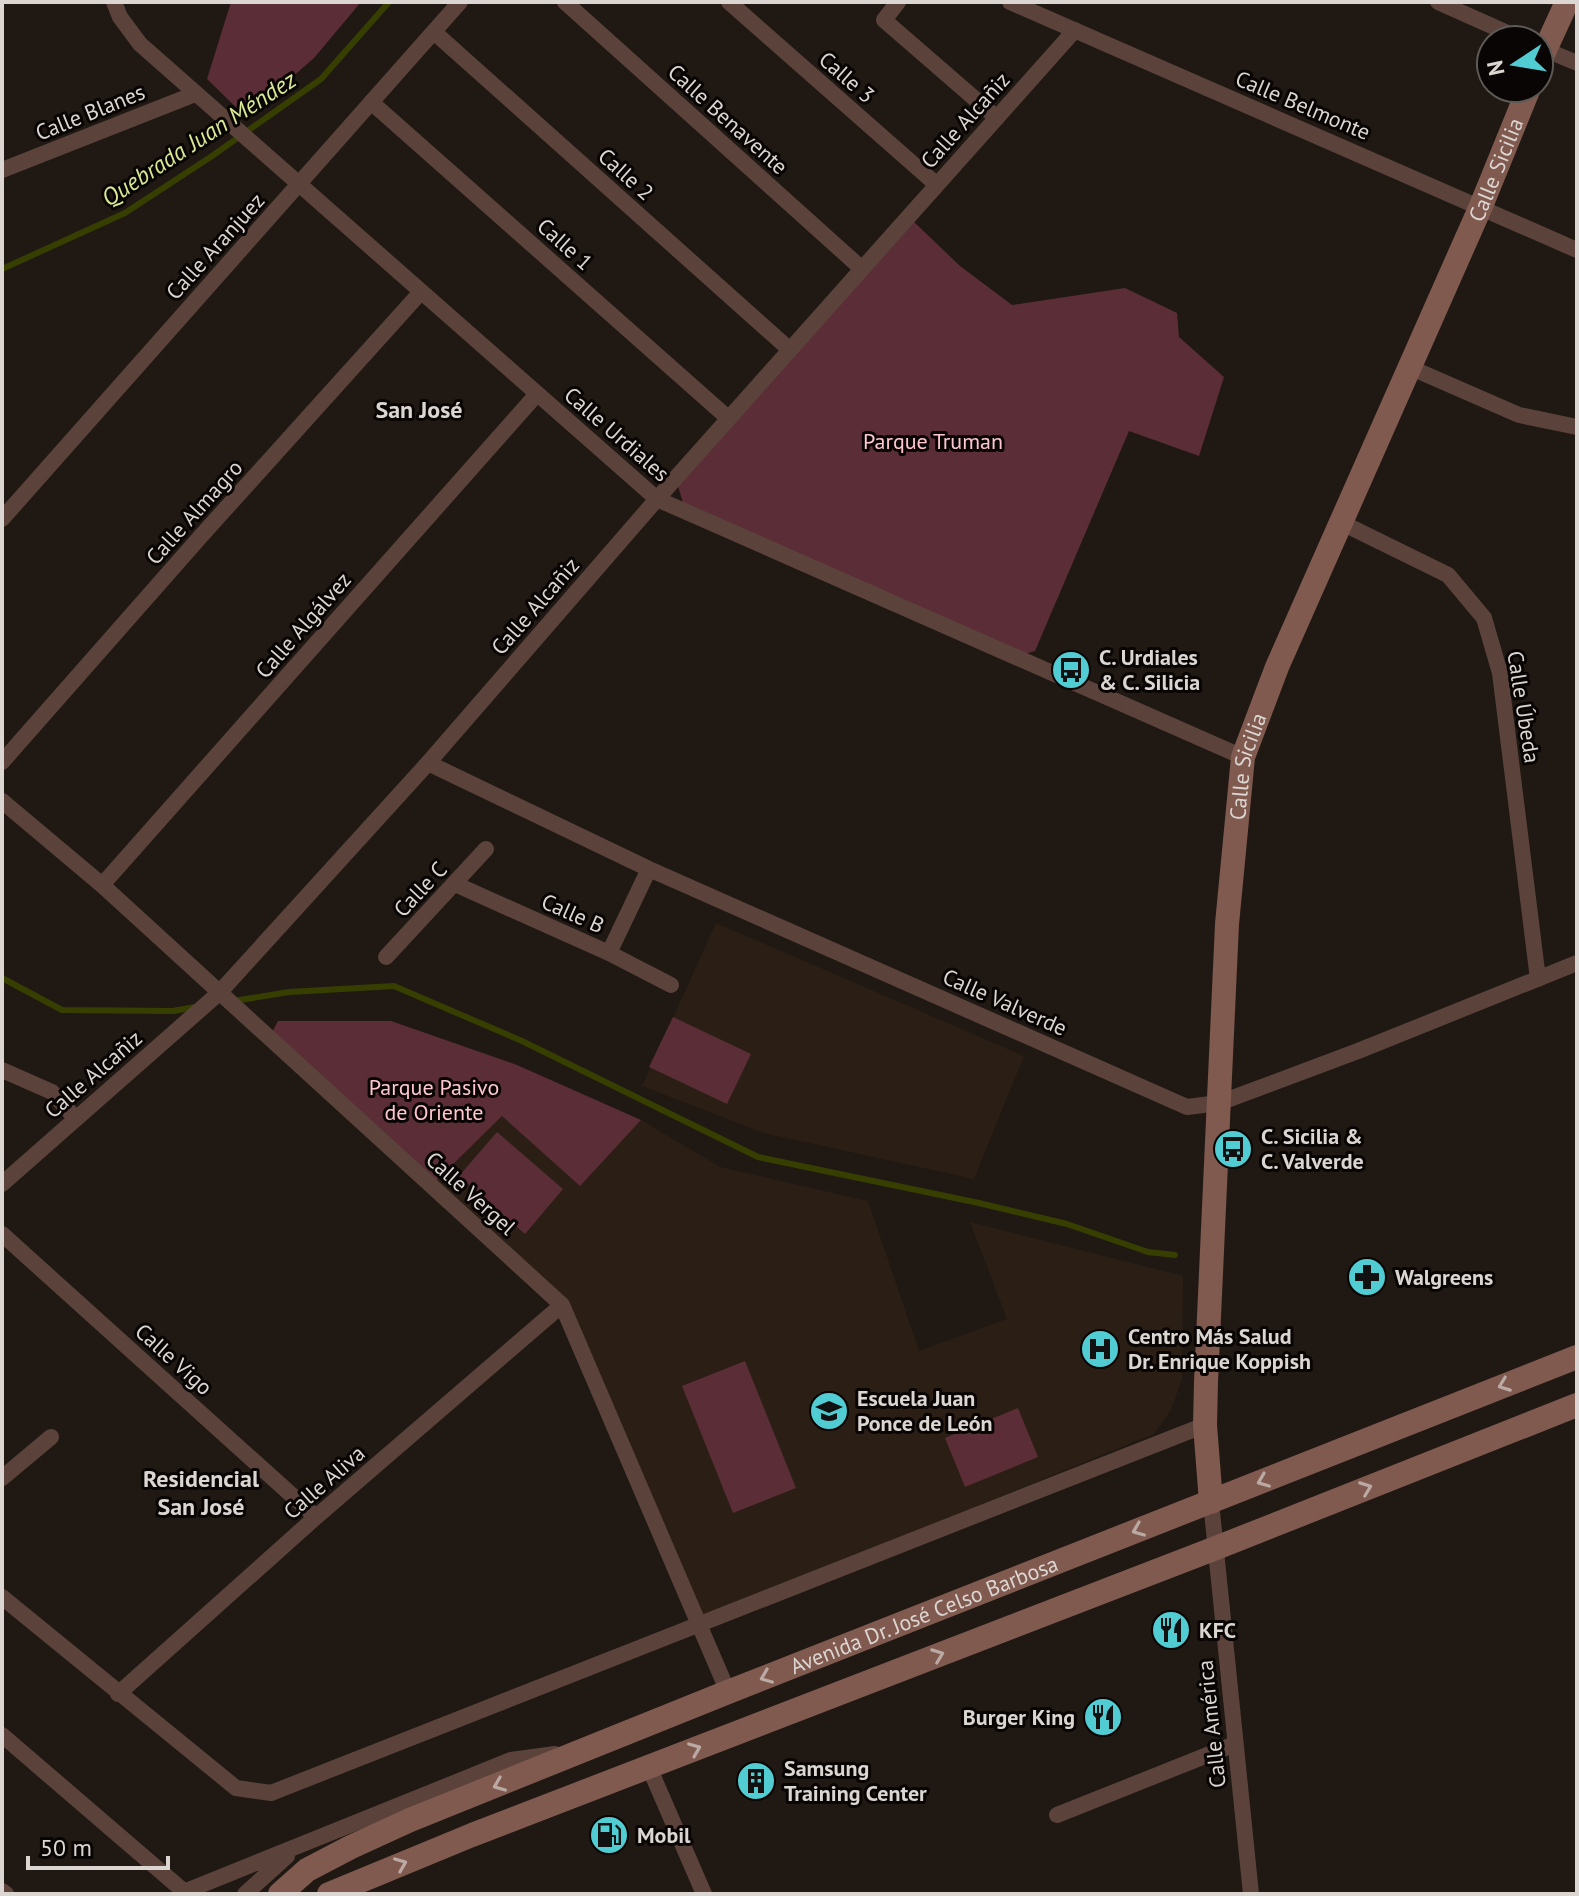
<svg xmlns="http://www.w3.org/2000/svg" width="1579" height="1896" font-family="'PT Sans',sans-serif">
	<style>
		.built { fill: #2b1f15 }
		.green { fill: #5b2d37 }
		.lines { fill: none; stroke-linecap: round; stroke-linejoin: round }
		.stream { stroke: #373f00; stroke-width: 6 }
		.street { stroke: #5b433c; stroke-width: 16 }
		.secondary { stroke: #80594f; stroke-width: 24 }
		.oneway { stroke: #bbaaa4 }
		.labels { text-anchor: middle; stroke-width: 6; stroke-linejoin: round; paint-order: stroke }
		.street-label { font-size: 22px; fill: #dbd6d2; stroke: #080504 }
		.park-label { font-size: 22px; fill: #ffc6cf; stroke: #080504 }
		.poi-label { font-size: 22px; font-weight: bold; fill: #dbd6d2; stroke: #080504; text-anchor: start }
		.water-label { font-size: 24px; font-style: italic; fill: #dae994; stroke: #080504 }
		.neighbourhood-label { font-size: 24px; font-weight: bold; fill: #dbd6d2; stroke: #080504 }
	</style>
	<rect width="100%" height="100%" fill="#201913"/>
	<path class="built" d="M716 923 1024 1056 974 1179 764 1133 642 1086Z
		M502 1116 580 1185 641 1120 720 1167 868 1201 919 1351 1007 1319 970 1222 1183 1276 1182 1379 1171 1410 1154 1434 703 1617 567 1299 436 1181Z"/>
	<path class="green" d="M231 2H361L314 58 246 117 207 79Z
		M913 221 960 266 1012 305 1125 288 1177 313 1179 337 1224 377 1199 456 1129 431 1035 651 1021 655 683 503 678 486Z
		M673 1017 751 1054 727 1104 649 1067Z
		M278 1021H391L517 1065 641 1120 580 1186 502 1116 436 1181 271 1034Z
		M497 1132 563 1189 525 1234 459 1176Z
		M745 1361 796 1488 733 1513 682 1386Z
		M1018 1408 1038 1457 965 1487 945 1438Z"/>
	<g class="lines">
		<path class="stream" d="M2 269 125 213 212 156 321 79 389 2
			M2 978 62 1010 173 1011 195 1007
			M234 1001 289 992 394 986 522 1041 758 1157 979 1203 1067 1224 1148 1252 1175 1255"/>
		<path class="street" d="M114 2 120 17 140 44 657 499 1243 757
			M565 2 861 268
			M729 2 937 185
			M898 2 884 20 997 118
			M1010 2 1577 250
			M1438 2 1523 40
			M434 32 789 349
			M1539 47 1577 63
			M371 102 728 418
			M2 170 195 94
			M1409 367 1519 415 1577 427
			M2 519 460 2
			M1340 522 1448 575 1484 618 1500 673 1538 979
			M2 762 201 536 420 293
			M428 763 649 869 1187 1107 1219 1103 1358 1051 1577 963
			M2 801 102 885 562 1305 728 1692
			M455 884 609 953 671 985
			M102 885 537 394
			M609 953 649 869
			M386 957 486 849
			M2 1070 52 1092 76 1119
			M2 1184 219 993 428 763 657 499 1075 30
			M2 1234 316 1517
			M2 1478 51 1437
			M1211 1502 1251 1894
			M2 1597 236 1788 271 1793 1205 1425
			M118 1694 316 1517 562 1305
			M2 1735 187 1894
			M649 1767 704 1894
			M1057 1815 1235 1744
			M2 1891 6 1894
			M184 1892 511 1760 555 1754
			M245 1894 287 1856"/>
		<g class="secondary">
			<path d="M1539 63 1567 2"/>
			<path id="s1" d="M1211 1502 1205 1425 1206 1382 1227 924 1243 757 1277 667 1481 206 1529 88"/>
			<path id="s2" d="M280 1894 307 1870 351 1847 410 1820 728 1692 1577 1357"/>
			<path d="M329 1894 472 1835 1216 1548 1577 1405"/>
		</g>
	</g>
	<defs><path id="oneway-chevron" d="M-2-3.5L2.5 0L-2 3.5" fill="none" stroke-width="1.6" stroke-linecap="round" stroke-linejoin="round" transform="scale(2)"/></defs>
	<g class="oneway">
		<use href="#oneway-chevron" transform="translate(1504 1385) rotate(159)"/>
		<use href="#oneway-chevron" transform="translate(1263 1481) rotate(158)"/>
		<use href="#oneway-chevron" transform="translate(1366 1488) rotate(-21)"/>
		<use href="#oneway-chevron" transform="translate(1138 1530) rotate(158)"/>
		<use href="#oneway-chevron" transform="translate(938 1655) rotate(-21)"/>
		<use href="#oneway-chevron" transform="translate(766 1677) rotate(158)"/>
		<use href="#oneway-chevron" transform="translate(695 1749) rotate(-22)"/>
		<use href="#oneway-chevron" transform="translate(499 1785) rotate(158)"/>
		<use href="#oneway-chevron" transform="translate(401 1864) rotate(-22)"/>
	</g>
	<defs>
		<g id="bus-disc" transform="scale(2)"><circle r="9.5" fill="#51ccd2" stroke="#080504"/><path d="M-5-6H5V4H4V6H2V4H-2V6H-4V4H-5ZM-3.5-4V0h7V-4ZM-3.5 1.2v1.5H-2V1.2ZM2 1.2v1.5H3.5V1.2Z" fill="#111"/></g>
		<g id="pharmacy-disc" transform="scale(2)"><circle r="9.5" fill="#51ccd2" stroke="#080504"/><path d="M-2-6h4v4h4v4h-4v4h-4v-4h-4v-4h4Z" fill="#111"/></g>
		<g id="hospital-disc" transform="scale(2)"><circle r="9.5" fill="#51ccd2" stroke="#080504"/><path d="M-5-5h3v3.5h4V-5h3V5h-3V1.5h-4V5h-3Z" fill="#111"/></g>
		<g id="school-disc" transform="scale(2)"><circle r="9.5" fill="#51ccd2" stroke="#080504"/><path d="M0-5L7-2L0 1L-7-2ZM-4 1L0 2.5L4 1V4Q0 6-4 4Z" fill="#111"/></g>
		<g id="restaurant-disc" transform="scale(2)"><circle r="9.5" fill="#51ccd2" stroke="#080504"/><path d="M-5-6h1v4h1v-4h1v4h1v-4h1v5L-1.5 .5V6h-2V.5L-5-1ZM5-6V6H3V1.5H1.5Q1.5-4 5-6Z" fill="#111"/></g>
		<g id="building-disc" transform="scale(2)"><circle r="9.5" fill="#51ccd2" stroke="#080504"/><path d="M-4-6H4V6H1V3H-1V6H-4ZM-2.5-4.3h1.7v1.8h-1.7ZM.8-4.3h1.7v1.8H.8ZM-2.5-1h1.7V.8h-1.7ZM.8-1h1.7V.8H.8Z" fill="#111"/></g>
		<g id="fuel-disc" transform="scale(2)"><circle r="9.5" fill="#51ccd2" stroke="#080504"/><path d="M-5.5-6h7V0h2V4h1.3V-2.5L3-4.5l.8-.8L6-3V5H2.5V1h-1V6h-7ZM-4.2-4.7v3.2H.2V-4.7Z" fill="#111"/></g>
	</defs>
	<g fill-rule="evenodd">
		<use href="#bus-disc" x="1071" y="670"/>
		<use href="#bus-disc" x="1233" y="1149"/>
		<use href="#pharmacy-disc" x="1367" y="1277"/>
		<use href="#hospital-disc" x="1100" y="1349"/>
		<use href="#school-disc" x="829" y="1411"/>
		<use href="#restaurant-disc" x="1171" y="1630"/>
		<use href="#restaurant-disc" x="1103" y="1717"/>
		<use href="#building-disc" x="756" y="1781"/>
		<use href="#fuel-disc" x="609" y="1835"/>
	</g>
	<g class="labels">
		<g class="street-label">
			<text transform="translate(847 77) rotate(41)" y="8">Calle 3</text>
			<text transform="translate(1303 105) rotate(23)" y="8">Calle Belmonte</text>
			<text transform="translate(90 112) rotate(-22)" y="8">Calle Blanes</text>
			<text transform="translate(728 119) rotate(42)" y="8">Calle Benavente</text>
			<text transform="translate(965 120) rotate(-48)" y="8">Calle Alcañiz</text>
			<text dy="8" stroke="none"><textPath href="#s1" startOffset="1386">Calle Sicilia</textPath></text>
			<text transform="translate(626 174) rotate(42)" y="8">Calle 2</text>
			<text transform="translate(565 244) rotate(42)" y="8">Calle 1</text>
			<text transform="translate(215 246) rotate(-48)" y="8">Calle Aranjuez</text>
			<text transform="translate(617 434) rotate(41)" y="8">Calle Urdiales</text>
			<text transform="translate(194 512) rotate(-48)" y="8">Calle Almagro</text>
			<text transform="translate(535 606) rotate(-49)" y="8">Calle Alcañiz</text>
			<text transform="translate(303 625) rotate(-49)" y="8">Calle Algálvez</text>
			<text transform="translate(1524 707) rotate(81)" y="8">Calle Úbeda</text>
			<text dy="8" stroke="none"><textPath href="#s1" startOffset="738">Calle Sicilia</textPath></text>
			<text transform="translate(420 889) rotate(-47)" y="8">Calle C</text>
			<text transform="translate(573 913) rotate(24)" y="8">Calle B</text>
			<text transform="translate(1005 1002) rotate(24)" y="8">Calle Valverde</text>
			<text transform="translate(93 1074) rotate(-41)" y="8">Calle Alcañiz</text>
			<text transform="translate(471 1193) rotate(42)" y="8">Calle Vergel</text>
			<text transform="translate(174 1359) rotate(42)" y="8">Calle Vigo</text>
			<text transform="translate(324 1482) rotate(-41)" y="8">Calle Aliva</text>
			<text dy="8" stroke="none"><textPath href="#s2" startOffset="704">Avenida Dr. José Celso Barbosa</textPath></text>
			<text transform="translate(1211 1724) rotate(-96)" y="8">Calle América</text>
		</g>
		<g class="park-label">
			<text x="933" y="449">Parque Truman</text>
			<text x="434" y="1095">Parque Pasivo<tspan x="434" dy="25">de Oriente</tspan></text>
		</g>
		<g class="poi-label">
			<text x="1099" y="665">C. Urdiales<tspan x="1099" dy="25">&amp; C. Silicia</tspan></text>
			<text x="1261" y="1144">C. Sicilia &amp;<tspan x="1261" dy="25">C. Valverde</tspan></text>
			<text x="1395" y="1285">Walgreens</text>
			<text x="1128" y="1344">Centro Más Salud<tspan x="1128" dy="25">Dr. Enrique Koppish</tspan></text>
			<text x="857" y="1406">Escuela Juan<tspan x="857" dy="25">Ponce de León</tspan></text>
			<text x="1199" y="1638">KFC</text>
			<text x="1075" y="1725" text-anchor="end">Burger King</text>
			<text x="784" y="1776">Samsung<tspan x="784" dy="25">Training Center</tspan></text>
			<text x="637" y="1843">Mobil</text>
		</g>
		<g class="water-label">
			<text transform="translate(199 139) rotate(-33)" y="8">Quebrada Juan Méndez</text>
		</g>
		<g class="neighbourhood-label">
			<text x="419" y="418">San José</text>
			<text x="201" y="1487">Residencial<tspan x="201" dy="28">San José</tspan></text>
		</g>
	</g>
	<rect width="1579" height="1896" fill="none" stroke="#dbd6d2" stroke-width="8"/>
	<g transform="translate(1515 64) rotate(258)"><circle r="38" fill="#080504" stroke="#5c5956" stroke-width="2"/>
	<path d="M0-6L14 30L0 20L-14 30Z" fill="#51ccd2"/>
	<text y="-12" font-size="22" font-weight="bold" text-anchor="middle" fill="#dbd6d2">N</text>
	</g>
	<path d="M28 1856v12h140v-12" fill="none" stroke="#dbd6d2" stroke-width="4"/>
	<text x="40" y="1856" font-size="24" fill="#dbd6d2" stroke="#080504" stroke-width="6" paint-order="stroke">50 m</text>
</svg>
